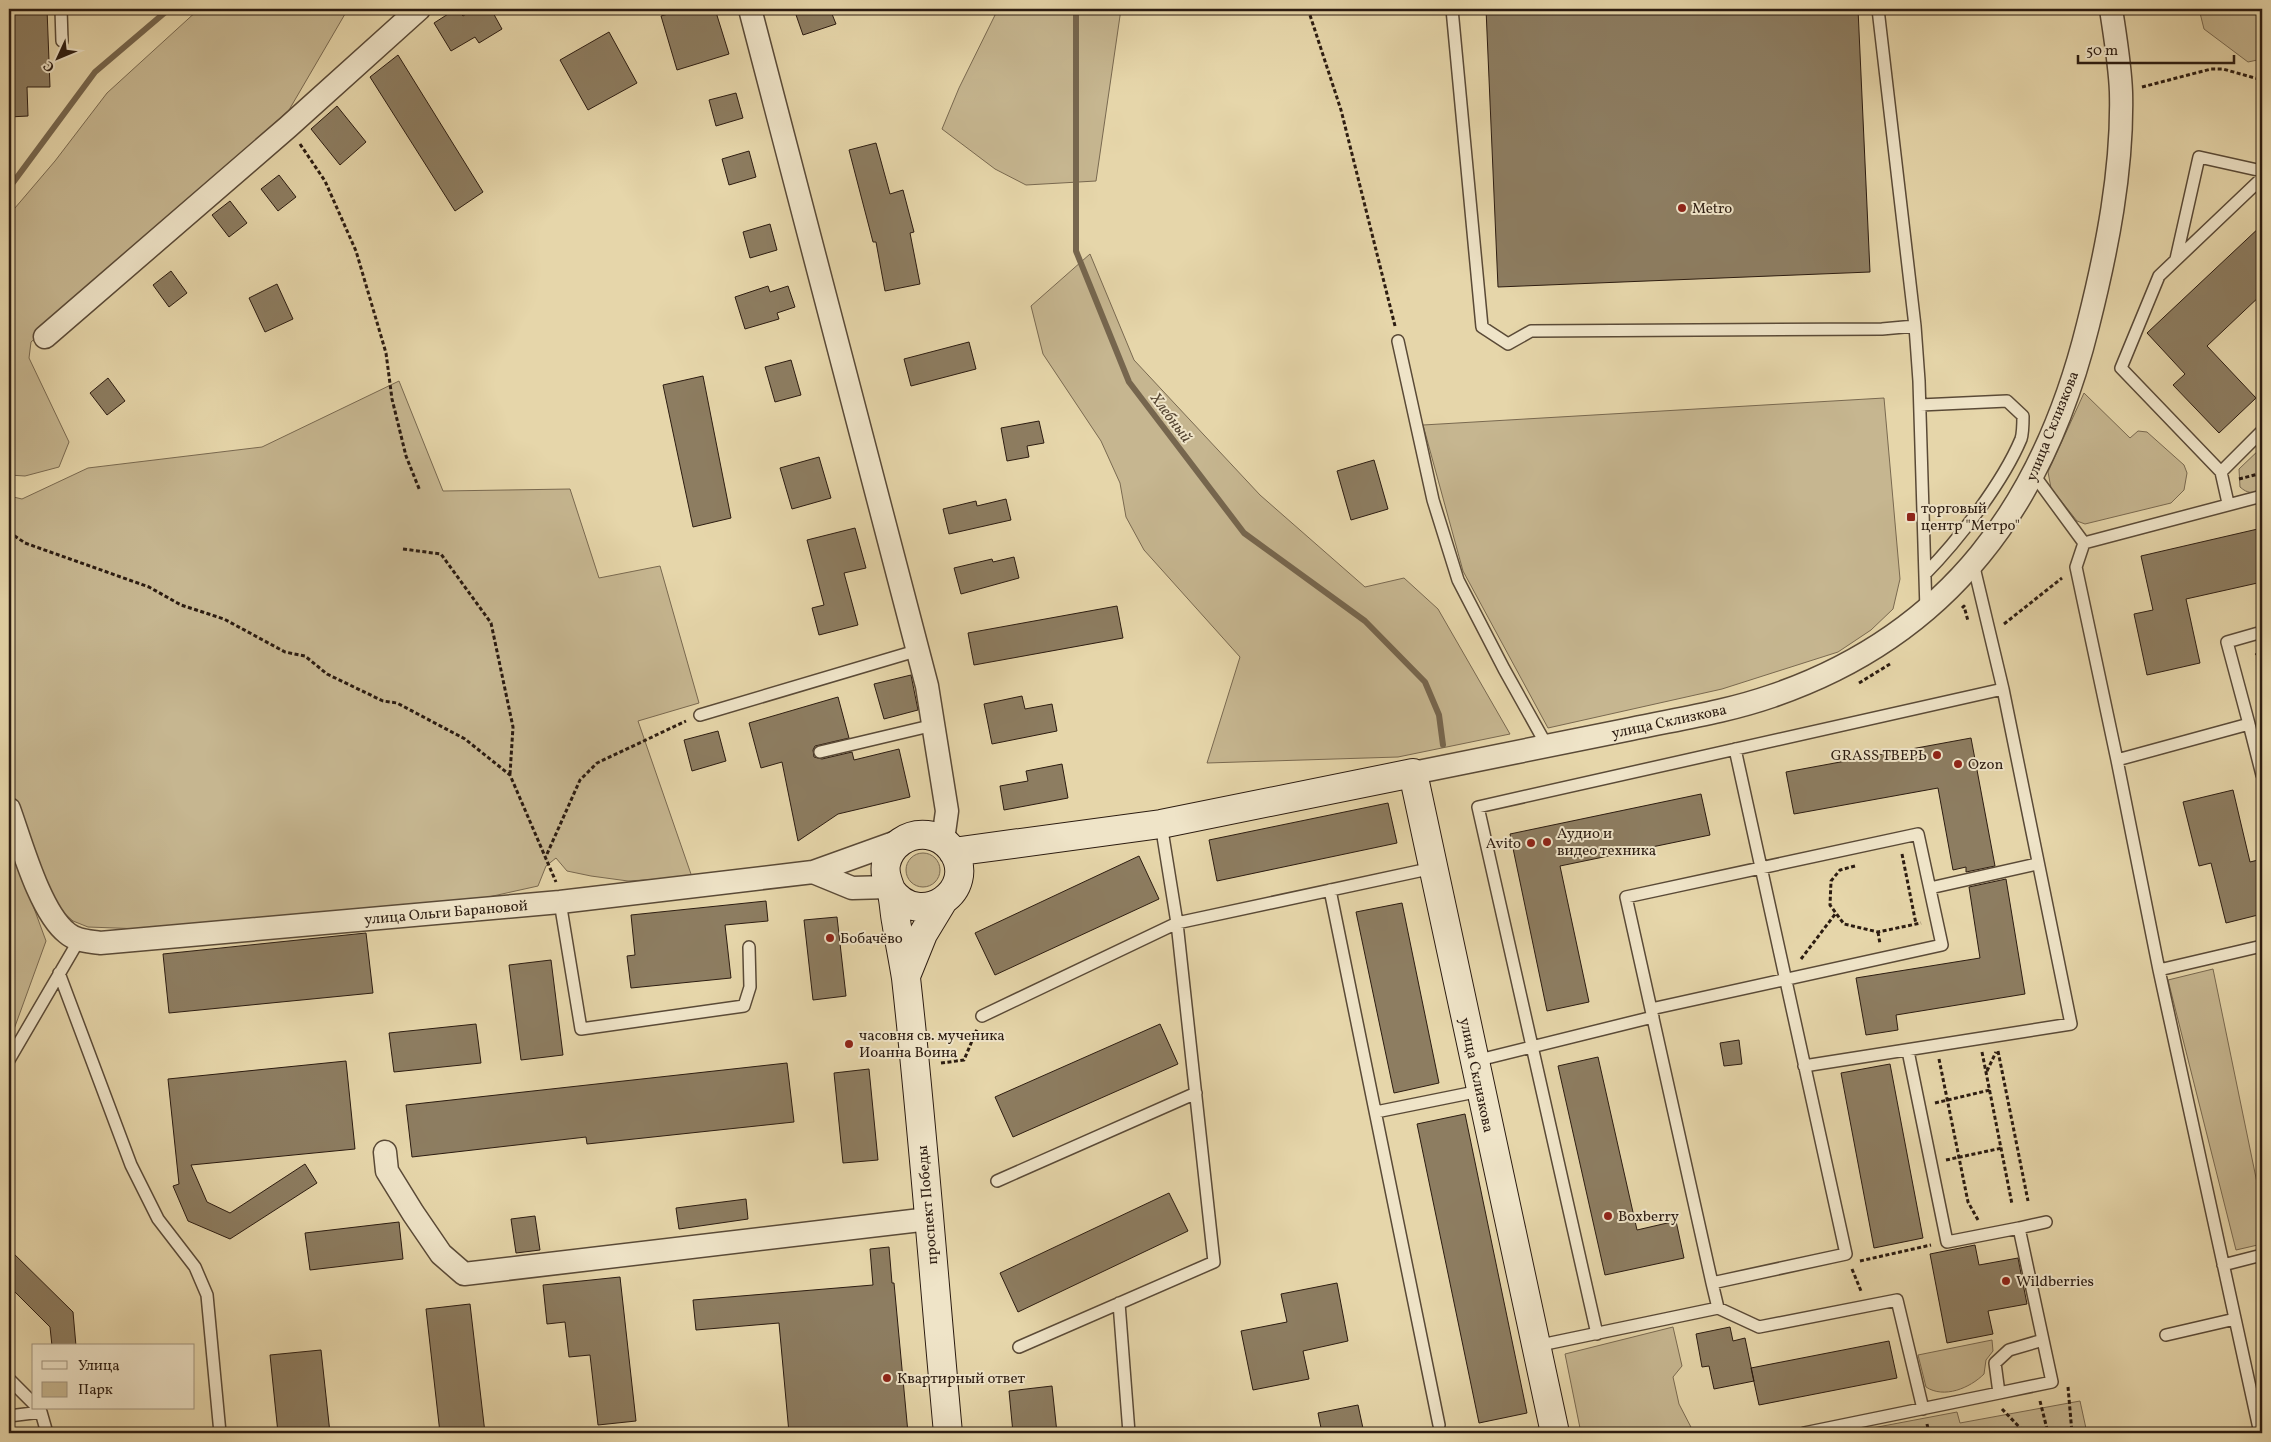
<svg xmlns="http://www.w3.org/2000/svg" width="2271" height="1442" font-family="Vollkorn,serif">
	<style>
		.green { fill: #c6b690; stroke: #796950 }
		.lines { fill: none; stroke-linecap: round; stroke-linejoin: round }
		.stream { stroke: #76664e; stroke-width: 6 }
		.building { fill: #8d7d61; stroke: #2c1c11 }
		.lane-casing { stroke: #5a4a37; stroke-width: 14 }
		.street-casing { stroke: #5a4a37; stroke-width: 25 }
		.secondary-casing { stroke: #2c1c11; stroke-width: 30 }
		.path { stroke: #2c1c11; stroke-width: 3; stroke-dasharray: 4 2.5; stroke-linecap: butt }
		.lane { stroke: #efe4c8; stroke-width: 11 }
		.street { stroke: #efe4c8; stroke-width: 22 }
		.secondary { stroke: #efe4c8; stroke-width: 28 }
		.poi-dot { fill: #8f2418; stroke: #efe4c8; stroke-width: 2 }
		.labels { text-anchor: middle; stroke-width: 4; stroke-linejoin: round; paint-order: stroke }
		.poi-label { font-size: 15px; fill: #2c1c11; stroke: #efe4c8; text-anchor: start }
		.street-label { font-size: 15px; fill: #2c1c11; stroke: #efe4c8 }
		.water-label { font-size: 16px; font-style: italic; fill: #574734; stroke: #efe4c8 }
	</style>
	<rect width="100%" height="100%" fill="#e6d6aa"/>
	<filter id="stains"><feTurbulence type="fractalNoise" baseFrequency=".004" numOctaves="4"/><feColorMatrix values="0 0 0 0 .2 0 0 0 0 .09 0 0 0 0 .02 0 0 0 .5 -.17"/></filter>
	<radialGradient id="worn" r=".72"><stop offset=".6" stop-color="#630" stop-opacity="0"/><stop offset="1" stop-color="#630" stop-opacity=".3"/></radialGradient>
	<path class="green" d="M199 9H373L345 14 289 110 31 342 29 358 69 442 59 467 25 476 9 475V215L55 161 107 93Z
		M998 9H1121L1096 181 1026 185 995 169 942 129 959 88Z
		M2199 9H2262V59L2248 62 2204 29Z
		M1090 254 1134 360 1260 495 1365 587 1404 578 1438 609 1510 734 1398 757 1207 763 1240 657 1144 550 1126 517 1120 483 1101 441 1043 354 1031 306Z
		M399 381 443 491 570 489 599 578 660 566 699 703 638 721 692 877 628 881 591 876 567 871 556 858 546 866 538 886 466 902 143 929 88 927 73 921 53 903 9 784V496L22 499 88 468 262 447Z
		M2084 393 2130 438 2138 431 2147 432 2184 465 2187 473 2184 490 2171 503 2085 524 2077 521 2051 488 2048 472Z
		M1884 398 1900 579 1893 609 1871 630 1838 652 1722 689 1548 728 1463 571 1423 425Z
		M2262 447V491C2252 493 2248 494 2240 487L2239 469Z
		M9 840 46 941 9 1043Z
		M906 870a17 17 0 1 1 34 0a17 17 0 1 1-34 0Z
		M2213 969 2262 1207V1244L2236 1250 2168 980Z
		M1673 1327 1682 1366 1673 1377 1679 1404 1694 1433H1581L1565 1354Z
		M1992 1340 1993 1351 1986 1360 1984 1374C1970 1388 1944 1399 1926 1387L1918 1355Z
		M2080 1401 2087 1433H1846L1957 1412 1960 1423Z"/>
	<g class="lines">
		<path class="stream" d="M1076 9V251L1129 382 1244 533 1365 621 1425 682 1439 715 1443 745
			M9 188 95 72 169 9"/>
	</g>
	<path class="building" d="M9 9H47L50 87H27L28 116 9 117Z
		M456 9 463 16 474 9H491L502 29 479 43 475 37 451 51 434 23Z
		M686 9H715L729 54 677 70 661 16Z
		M794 9H830L836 24 803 35Z
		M1486 9H1858L1870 272 1498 287Z
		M609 32 637 83 588 110 560 60Z
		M398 55 483 192 455 211 370 77Z
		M736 93 743 118 716 126 709 100Z
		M337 106 366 142 340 165 311 129Z
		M876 143 890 194 903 190 914 232 910 233 920 284 885 291 876 242H873L849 150Z
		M749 151 756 177 729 185 722 159Z
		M279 175 296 197 278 211 261 189Z
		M230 201 247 223 229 237 212 215Z
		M770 224 777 250 750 258 743 232Z
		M2262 225V294L2207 346 2256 398 2219 433 2173 385 2185 374 2147 333Z
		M171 271 187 293 169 307 153 285Z
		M277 284 293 319 265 332 249 298Z
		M768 286 770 292 788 286 795 307 777 313 779 319 745 329 735 297Z
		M969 342 976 369 911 386 904 359Z
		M791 360 801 395 775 402 765 367Z
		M703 376 731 518 693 527 663 385Z
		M108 378 125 401 107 415 90 393Z
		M1039 421 1044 443 1027 446 1029 457 1007 461 1001 428Z
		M819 457 831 498 792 509 780 468Z
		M1374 460 1388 509 1351 520 1337 471Z
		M1006 499 1011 520 949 534 943 509 976 501 977 506Z
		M855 528 866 568 844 573 858 625 819 635 812 608 824 605 807 540Z
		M2262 528V582L2186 599 2200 663 2147 675 2134 614 2153 610 2141 556Z
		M1014 557 1019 578 961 594 954 568 992 559 993 562Z
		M1117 606 1123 638 974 665 968 633Z
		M911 675 918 710 884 719 874 684Z
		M1022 696 1025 709 1052 704 1057 731 992 744 984 704Z
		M838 697 849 738 815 746 813 750 814 757 822 759 852 752 854 760 899 749 910 797 838 814 798 841 782 762 761 768 749 723Z
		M718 731 726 761 692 771 684 740Z
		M1971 738 1995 866 1966 872V867L1953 870 1938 788 1794 814 1786 772Z
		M1062 764 1068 798 1004 810 1000 786 1028 781 1026 771Z
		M2233 790 2250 862 2262 859V914L2226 923 2211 863 2199 866 2183 802Z
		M1701 794 1710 835 1560 866 1589 1002 1547 1011 1510 834Z
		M1388 803 1397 843 1217 881 1209 840Z
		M1139 856 1159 899 995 975 975 933Z
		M2006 879 2025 994 1896 1015 1898 1030 1866 1035 1856 978 1980 958 1969 887Z
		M766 901 768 921 725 925 731 978 631 988 627 956 635 955 631 915Z
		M1402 903 1439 1083 1394 1093 1356 912Z
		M837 917 846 996 813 1000 804 920Z
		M366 933 373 993 169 1013 163 954Z
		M551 960 563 1055 521 1060 509 965Z
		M476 1024 481 1063 394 1072 389 1033Z
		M1160 1024 1178 1064 1013 1137 995 1097Z
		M1739 1040 1742 1064 1724 1066 1720 1043Z
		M1598 1057 1637 1230 1676 1221 1684 1258 1605 1275 1558 1066Z
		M346 1061 355 1149 191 1165 207 1202 230 1213 305 1164 317 1183 230 1239 188 1221 173 1186 179 1184 168 1079Z
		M787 1063 794 1122 587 1144 586 1137 412 1157 406 1105Z
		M1890 1064 1923 1238 1874 1248 1841 1073Z
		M869 1069 878 1160 843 1163 834 1073Z
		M1465 1114 1527 1413 1479 1423 1417 1124Z
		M1169 1193 1188 1231 1018 1312 1000 1273Z
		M746 1199 748 1219 679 1229 676 1208Z
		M535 1216 540 1250 516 1253 511 1219Z
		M399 1222 403 1259 310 1270 305 1233Z
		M1975 1245 1979 1265 2018 1258 2027 1304 1988 1311 1993 1334 1947 1343 1930 1254Z
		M889 1247 892 1283H894L908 1433H789L779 1323 696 1330 693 1300 873 1285 870 1249Z
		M9 1249 73 1312 76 1346H52L50 1327 9 1286Z
		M620 1277 636 1421 598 1425 590 1355 569 1357 565 1322 547 1324 543 1285Z
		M1337 1283 1348 1341 1303 1351 1309 1379 1253 1390 1241 1331 1287 1322 1281 1294Z
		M470 1304 485 1433H440L426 1309Z
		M1730 1327 1733 1341 1745 1338 1754 1381 1714 1389 1709 1366 1702 1367 1696 1334Z
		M1889 1341 1897 1378 1759 1405 1751 1368Z
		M321 1350 330 1433H278L270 1355Z
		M1052 1386 1057 1433H1013L1009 1391Z
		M1358 1405 1364 1433H1322L1318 1413Z"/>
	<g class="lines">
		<g class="lane-casing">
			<path id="lane" d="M61 9 62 41
				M1452 9 1482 327 1508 344 1531 331 1882 329 1915 326
				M1878 9 1915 326 1919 381 1926 610
				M2262 178 2159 276 2121 368 2221 472 2262 431
				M2176 259 2199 157 2262 171
				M1398 341 1433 500 1458 580 1504 669 1547 746
				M1920 405 2007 401 2023 416C2023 424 2023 433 2021 439 2003 482 1958 541 1925 574
				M2221 472 2228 503
				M2034 475 2084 543 2076 567 2117 760 2159 970 2260 1433
				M2084 543 2262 496
				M700 715 919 650
				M2249 724 2262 775
				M820 752 934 725
				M2117 760 2249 724 2227 642 2262 632
				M1930 888 2037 864
				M1330 890 1439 1425
				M560 902 581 1029 744 1006 750 987 749 947
				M2159 970 2262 946
				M59 973 131 1165 158 1219 195 1267 207 1295 220 1433
				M1651 1009 1942 945 1918 834 1626 897 1712 1283 1718 1308
				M982 1016 1177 923 1433 868
				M9 1060 79 940
				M1475 1061 1653 1017
				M1804 1066 2071 1024 2003 689 1973 563
				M1376 1112 1480 1091
				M997 1181 1196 1093
				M2019 1228 2046 1222
				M2223 1265 2262 1255
				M1712 1283 1846 1254 1735 749
				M1119 1303 1129 1433
				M1597 1334 1478 807 2003 689
				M2166 1335 2235 1319
				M1536 1346 1718 1308 1759 1327 1897 1300 1923 1409
				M1019 1347 1214 1262 1177 923 1161 824
				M9 1379 34 1404
				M1999 1393 2052 1382 2043 1340
				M9 1416 41 1412 47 1433
				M1804 1433 1999 1393 1995 1363 2009 1350 2043 1340 2019 1228 1947 1242 1908 1051"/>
		</g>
		<g class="street-casing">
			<path id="street" d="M750 9 927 686 947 811 943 840
				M45 337 288 127 419 9
				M1413 773C1485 759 1558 744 1631 729 1678 719 1726 712 1772 696 1950 635 2044 503 2088 325 2107 250 2123 169 2121 92 2120 65 2115 36 2111 9
				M9 809C21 842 40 912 67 933 76 941 88 941 100 943L560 902 813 872 902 840
				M813 872 852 888 889 887
				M385 1152 387 1171 413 1213 441 1254 464 1274 929 1219"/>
		</g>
		<g class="secondary-casing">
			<path id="secondary" d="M953 852 1161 824 1413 773 1555 1433
				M891 890C920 931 980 890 952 850 946 842 937 836 927 835 908 833 890 845 886 864 884 874 888 881 891 890 894 899 894 911 896 921 899 940 903 959 906 978 923 1130 934 1282 948 1433
				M906 976 923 934 943 901"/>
		</g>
		<path class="path" d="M1308 9 1341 110 1395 326
			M2142 87 2211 69H2223L2262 80
			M300 144 325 181 356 251 386 353 392 399 406 456 420 491
			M2239 479 2262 473
			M9 532 25 543 149 587 181 605 224 619 285 652 305 656 327 674 383 701 397 703 465 739 510 775 556 882
			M403 549 441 554 491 623 513 727 510 774
			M1962 608 1964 606 1968 621
			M2004 624 2062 578
			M2256 653 2262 661
			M1859 683 1890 664
			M547 854 580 780 597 763 686 721
			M1902 854 1916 924
			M1855 866 1840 870 1831 881 1830 905 1844 924 1878 932 1921 923
			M1878 932 1880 944
			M1801 959 1836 913
			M1998 1051 2028 1201
			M1982 1052 2012 1204
			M1939 1059 1968 1202 1978 1220
			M941 1063 964 1060 977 1029
			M1987 1071 1996 1052
			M1935 1103 1990 1090
			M1946 1160 2002 1148
			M1860 1261 1931 1245
			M1852 1269 1861 1291
			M2068 1387 2072 1433
			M2040 1401 2048 1433
			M2002 1409 2025 1433
			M1927 1424 1929 1433"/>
		<use href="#lane" class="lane"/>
		<use href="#street" class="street"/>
		<use href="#secondary" class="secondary"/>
	</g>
	<g class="poi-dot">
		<circle cx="1682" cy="208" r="5"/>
		<rect x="1906" y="512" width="10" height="10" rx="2.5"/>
		<circle cx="1937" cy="755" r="5"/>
		<circle cx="1958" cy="764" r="5"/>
		<circle cx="1547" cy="842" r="5"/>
		<circle cx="1531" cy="843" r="5"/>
		<circle cx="830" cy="938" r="5"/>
		<circle cx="849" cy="1044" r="5"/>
		<circle cx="1608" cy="1216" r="5"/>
		<circle cx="2006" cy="1281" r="5"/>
		<circle cx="887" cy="1378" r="5"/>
	</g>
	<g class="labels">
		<g class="poi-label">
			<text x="1692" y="213">Metro</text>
			<text x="1921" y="513">торговый<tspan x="1921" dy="17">центр "Метро"</tspan></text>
			<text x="1927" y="760" text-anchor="end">GRASS ТВЕРЬ</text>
			<text x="1968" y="769">Ozon</text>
			<text x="1557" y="838">Аудио и<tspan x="1557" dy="17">видео техника</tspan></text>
			<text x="1521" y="848" text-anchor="end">Avito</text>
			<text x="840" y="943">Бобачёво</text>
			<text x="859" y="1040">часовня св. мученика<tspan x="859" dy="17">Иоанна Воина</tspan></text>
			<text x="1618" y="1221">Boxberry</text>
			<text x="2016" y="1286">Wildberries</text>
			<text x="897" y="1383">Квартирный ответ</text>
		</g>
		<g class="street-label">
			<text transform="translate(2052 426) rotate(-68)" y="5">улица Склизкова</text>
			<text transform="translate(1669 721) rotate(-12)" y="5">улица Склизкова</text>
			<text transform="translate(446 912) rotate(-5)" y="5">улица Ольги Барановой</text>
			<text transform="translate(1477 1075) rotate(78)" y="5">улица Склизкова</text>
			<text transform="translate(927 1205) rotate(-95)" y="5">проспект Победы</text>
		</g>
		<g class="water-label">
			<text transform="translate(1172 417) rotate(53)" y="6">Хлебный</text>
		</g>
	</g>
	<rect width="2271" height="1442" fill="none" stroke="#e6d6aa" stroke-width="30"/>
	<rect x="10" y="10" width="2251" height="1422" fill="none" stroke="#2c1c11" stroke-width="2.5"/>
	<rect x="15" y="15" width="2241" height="1412" fill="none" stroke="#2c1c11"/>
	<rect x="32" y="1344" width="162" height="65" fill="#efe4c8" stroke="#a1947f"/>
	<rect x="42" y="1361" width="25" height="8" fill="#efe4c8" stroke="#a1947f"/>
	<text x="78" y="1370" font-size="15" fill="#2c1c11">Улица</text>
	<rect x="42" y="1382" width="25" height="15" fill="#c6b690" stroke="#a1947f"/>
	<text x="78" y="1394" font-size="15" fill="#2c1c11">Парк</text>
	<g transform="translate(58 58) rotate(226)" stroke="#efe4c8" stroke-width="4" paint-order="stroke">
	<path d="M0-4L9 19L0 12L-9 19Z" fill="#2c1c11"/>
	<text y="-8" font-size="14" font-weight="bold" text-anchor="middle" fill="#2c1c11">С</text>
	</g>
	<path d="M2078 55v8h156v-8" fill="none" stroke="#2c1c11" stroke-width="2.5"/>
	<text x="2086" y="55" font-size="15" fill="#2c1c11" stroke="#efe4c8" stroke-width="4" paint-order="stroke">50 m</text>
	<rect width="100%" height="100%" filter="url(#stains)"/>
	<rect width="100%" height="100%" fill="url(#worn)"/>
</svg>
